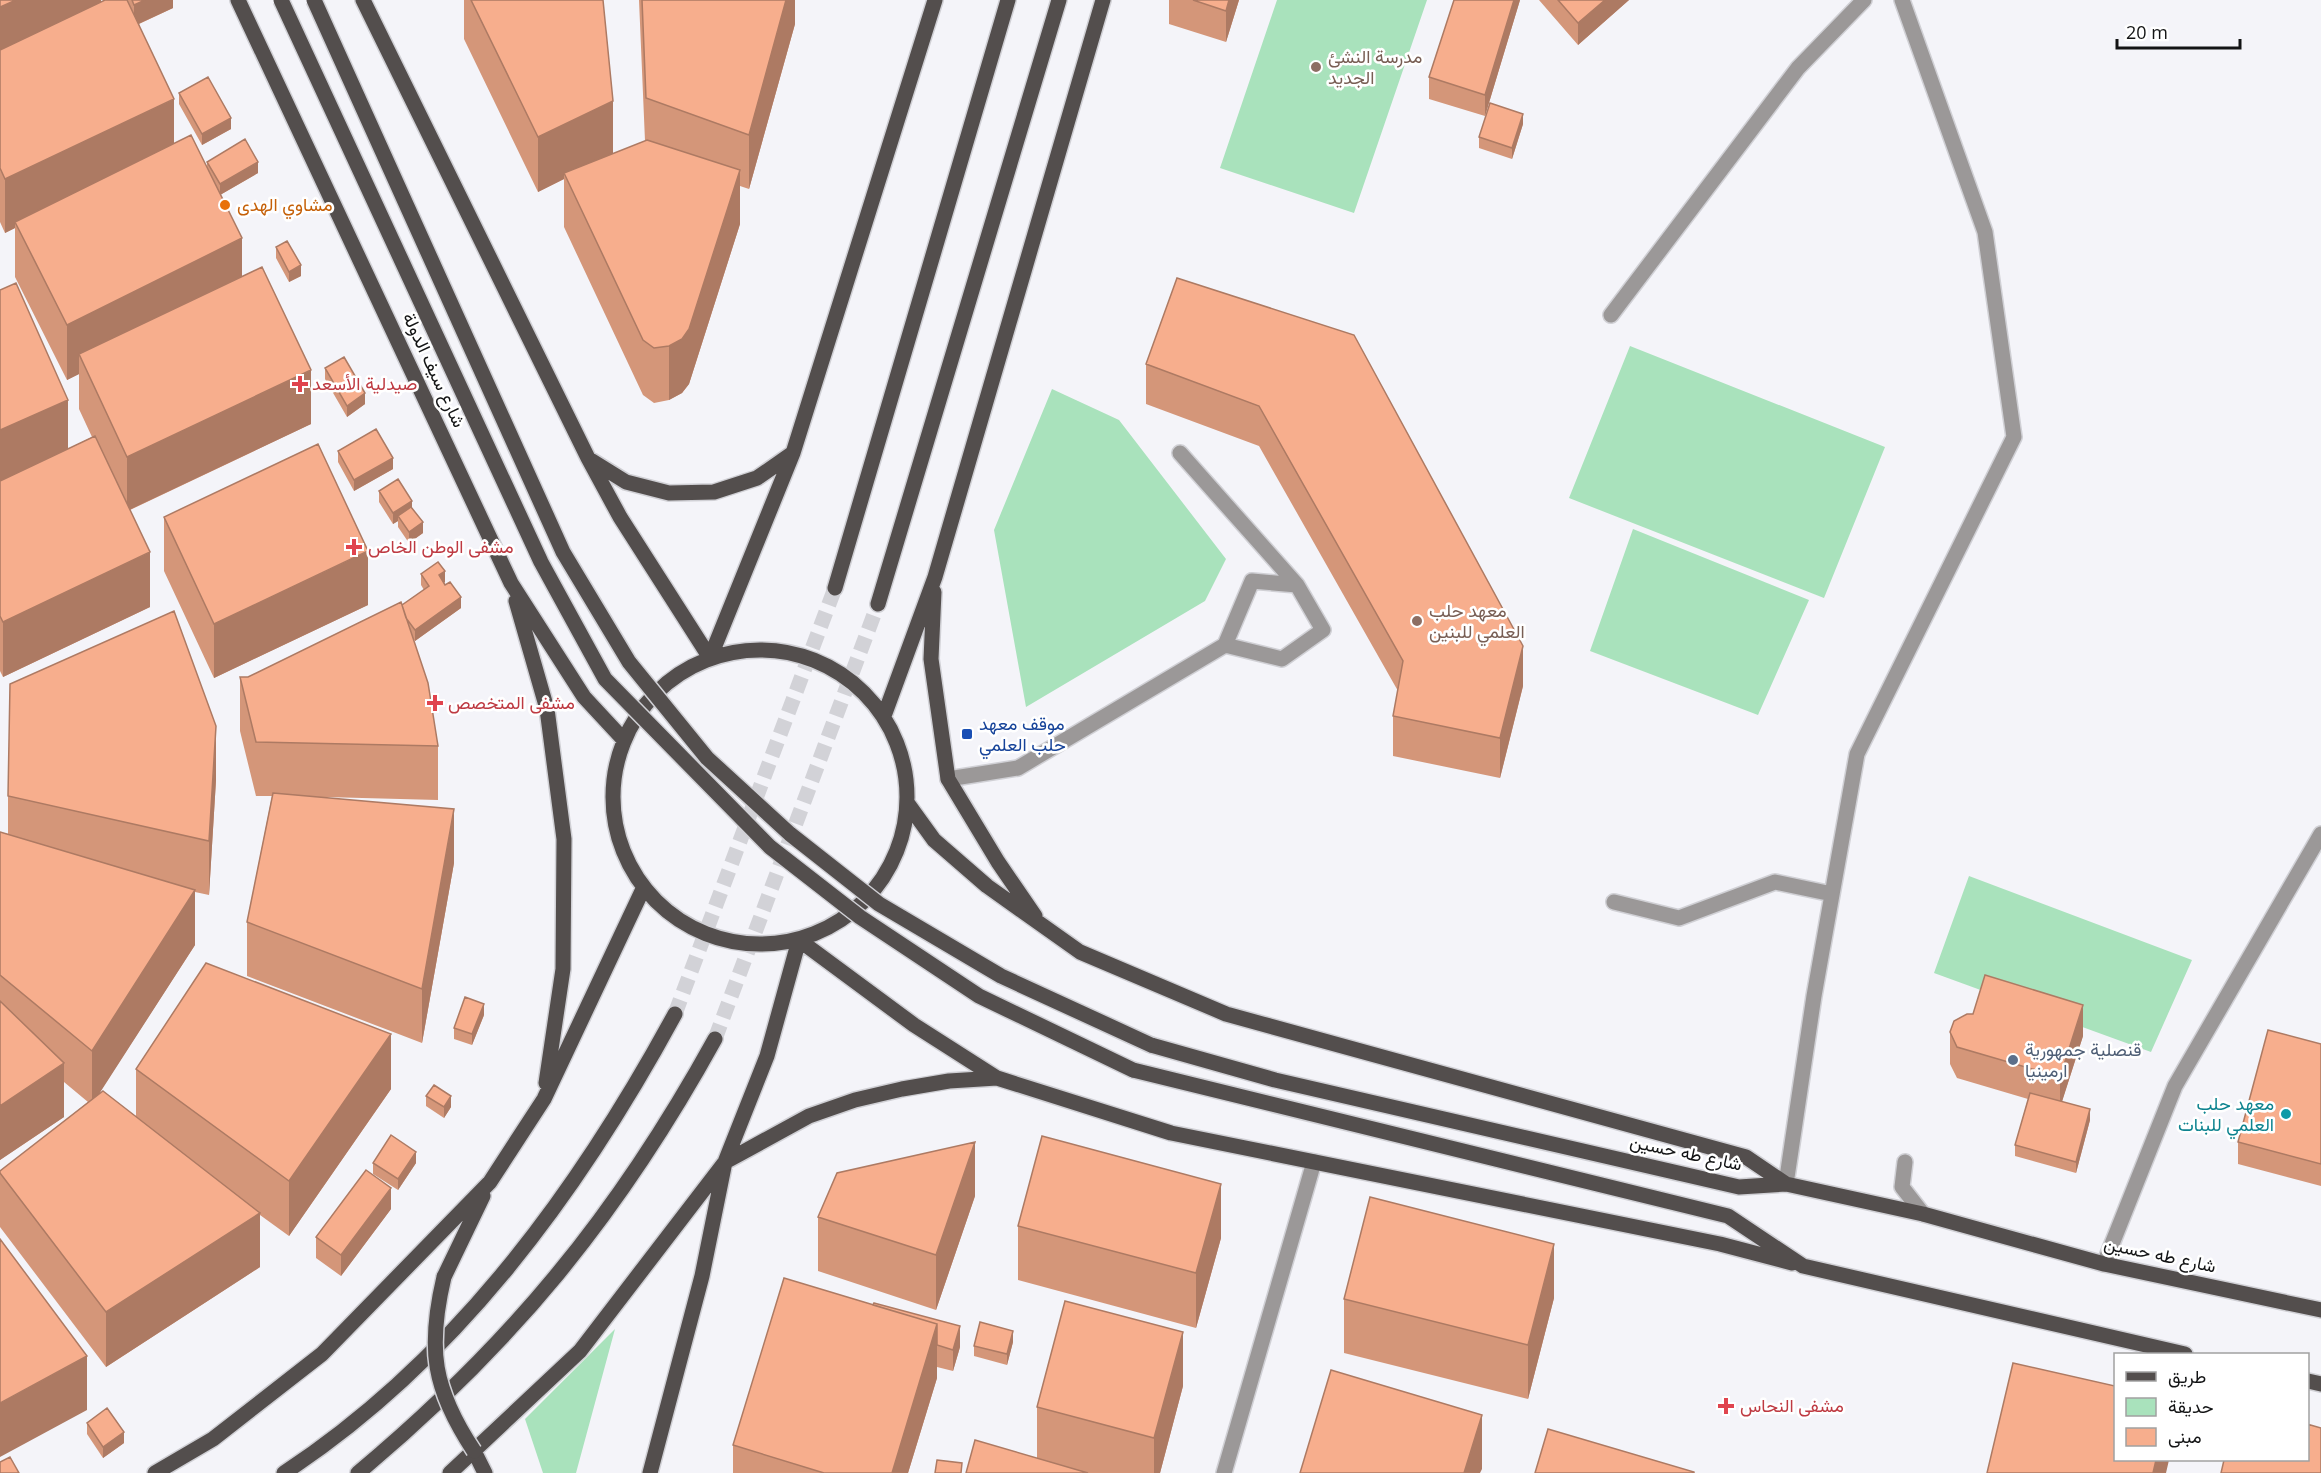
<svg xmlns="http://www.w3.org/2000/svg" width="2321" height="1473" font-family="'Open Sans',Vazirmatn,sans-serif">
	<style>
		.green { fill: #a9e2bc }
		.lines { fill: none; stroke-linecap: round; stroke-linejoin: round }
		.primary-tunnel { stroke: #d2d2d7; stroke-width: 15; stroke-dasharray: 15 8; stroke-linecap: butt }
		.lane-casing { stroke: #d0d0d5; stroke-width: 18 }
		.street-casing { stroke: #d0d0d5; stroke-width: 18 }
		.primary-casing { stroke: #d0d0d5; stroke-width: 18 }
		.lane { stroke: #9b9898; stroke-width: 15 }
		.street { stroke: #9b9898; stroke-width: 15 }
		.primary { stroke: #534e4d; stroke-width: 15 }
		.primary-bridge-casing { stroke: #d0d0d5; stroke-width: 18; stroke-linecap: butt }
		.primary-bridge { stroke: #534e4d; stroke-width: 15 }
		.wall { fill: #d49679 }
		.shaded-wall { fill: #ad7a63 }
		.building { fill: #f7ae8d; stroke: #ad7a63; stroke-width: 1.5 }
		.education-dot { fill: #8d6e63; stroke: #fff; stroke-width: 2 }
		.food-dot { fill: #e8710a; stroke: #fff; stroke-width: 2 }
		.health-dot { fill: #e0444e; stroke: #fff; stroke-width: 2 }
		.transit-dot { fill: #1a4fb4; stroke: #fff; stroke-width: 2 }
		.service-dot { fill: #5c6f8a; stroke: #fff; stroke-width: 2 }
		.culture-dot { fill: #0f9aa8; stroke: #fff; stroke-width: 2 }
		.labels { text-anchor: middle; stroke-width: 5; stroke-linejoin: round; paint-order: stroke }
		.education-label { font-size: 18px; fill: #785e54; stroke: #fff; text-anchor: start }
		.food-label { font-size: 18px; fill: #c56008; stroke: #fff; text-anchor: start }
		.street-label { font-size: 18px; fill: #131415; stroke: #fff }
		.health-label { font-size: 18px; fill: #be3a42; stroke: #fff; text-anchor: start }
		.transit-label { font-size: 18px; fill: #164399; stroke: #fff; text-anchor: start }
		.service-label { font-size: 18px; fill: #4e5e75; stroke: #fff; text-anchor: start }
		.culture-label { font-size: 18px; fill: #0d838f; stroke: #fff; text-anchor: end }
	</style>
	<rect width="100%" height="100%" fill="#f4f4f9"/>
	<path class="green" d="M1277 0H1427L1354 213 1220 168Z
		M1630 346 1885 447 1824 598 1569 498Z
		M1052 389 1119 420 1226 559 1205 601 1026 707 994 530Z
		M1633 529 1809 600 1758 715 1590 651Z
		M1969 876 2192 960 2151 1052 1934 973Z
		M615 1329 576 1473H543L525 1419Z"/>
	<g class="lines">
		<path class="primary-tunnel" d="M675 1014 835 588
			M715 1039 878 604"/>
		<g class="lane-casing">
			<path id="lane" d="M1611 315 1798 68 1864 0
				M1180 453 1297 585 1323 630 1282 659 1225 645
				M948 779 1018 768 1225 645 1252 581 1297 585
				M1614 902 1679 918 1775 882 1832 894
				M1786 1184 1814 996 1857 754 2014 437 1985 232 1902 0
				M2104 1264 2175 1086 2321 834"/>
		</g>
		<g class="street-casing">
			<path id="street" d="M1905 1162 1902 1187 1923 1214
				M1224 1473 1314 1162"/>
		</g>
		<g class="primary-casing">
			<path id="primary" d="M238 0 511 583 584 697 623 739
				M363 0 588 458 620 517 710 658
				M589 459 626 482 669 493 714 492 757 478 793 453
				M835 588 1008 0
				M934 592 931 659 948 779 998 862 1035 916
				M516 601 547 709 564 839 563 969 546 1083
				M878 604 1059 0
				M613 797a147 147 0 1 1 294 0a147 147 0 1 1-294 0Z
				M710 658 793 453 935 0
				M884 716 935 577 1103 0
				M908 804 934 840 987 886 1080 952 1226 1014 1746 1157 1786 1184
				M799 940 914 1025 997 1078 1171 1133 1720 1244 1792 1263
				M1151 1045 1275 1080 1739 1187 1786 1184 1923 1214 2104 1264 2321 1310
				M1133 1070 1728 1216 1803 1266 2185 1354
				M444 1277 483 1196
				M2308 1381 2321 1384
				M474 1451 485 1473
				M155 1473 213 1439 322 1354 490 1182 544 1099 643 889
				M284 1473C455 1361 579 1191 675 1014
				M358 1473C512 1344 618 1215 715 1039
				M450 1473 580 1351 725 1162 809 1116 855 1100 902 1089 949 1081 997 1078
				M650 1473 702 1276 725 1162 767 1056 799 940"/>
		</g>
		<use href="#lane" class="lane"/>
		<use href="#street" class="street"/>
		<use href="#primary" class="primary"/>
		<g class="primary-bridge-casing">
			<path id="primary-bridge" d="M281 0 541 562 605 679 770 847 860 917 979 996 1133 1070
				M314 0 563 552 629 662 707 758 790 834 879 904 1001 976 1151 1045
				M444 1277C427 1349 433 1389 474 1451"/>
		</g>
		<use href="#primary-bridge" class="primary-bridge"/>
	</g>
	<path class="wall" d="M0 0H101V2L105 0H173V8L139 24 174 143 207 169V162L258 173 220 195 242 277 311 424 130 510 150 607 3 677 0 671V290L68 449 92 437 79 409V374L67 380 15 277V228L5 233 0 222Z
		M464 0H603L613 154 645 141 639 0H795V24L749 189 740 186V224L689 384 682 393 669 400 654 403 643 395 564 227V179L538 192 464 39Z
		M1169 0H1239L1226 42 1169 24Z
		M1454 0H1520L1485 116 1429 99V77Z
		M1539 0H1629L1578 45Z
		M179 93 231 129 202 145 179 104Z
		M1523 124 1512 159 1479 148V137Z
		M276 247 301 276 289 282 276 258Z
		M1177 278 1523 686 1500 778 1393 756V716L1398 691 1259 446 1146 404V364Z
		M325 368 365 404 347 417 325 379Z
		M338 451 393 469 354 491 338 462Z
		M379 491 412 508 423 533 409 543 398 527V521L393 524 379 502Z
		M164 517 368 605 214 678 164 571Z
		M421 574 445 582 444 583 461 608 415 641 413 639 438 746V800L325 797 454 863 422 1043 247 976V922L272 796H256L240 731V677H248L402 605 424 590 421 585Z
		M216 780 209 895 195 892V945L99 1093 136 1116V1069L391 1089 289 1236 260 1215V1267L106 1367 0 1227V1173L88 1102 64 1082V1117L0 1160V832L8 834V796Z
		M484 1015 472 1045 454 1039V1028Z
		M1950 1032 2083 1036 2062 1101 2090 1120 2076 1173 2015 1156V1145L2028 1099 1957 1078 1950 1064Z
		M2321 1044V1186L2238 1164V1142Z
		M426 1096 451 1107 444 1118 426 1106Z
		M373 1163H416L398 1190 373 1174Z
		M975 1196 936 1310 818 1271V1217Z
		M391 1209 341 1276 316 1258V1237Z
		M1018 1226 1221 1238 1196 1328 1018 1280Z
		M1554 1298 1528 1399 1344 1353V1299Z
		M873 1305 960 1347 953 1371 937 1367V1378L908 1473H733V1445Z
		M1013 1342 1007 1365 974 1356V1346Z
		M1183 1386 1160 1473H966L1037 1458V1407Z
		M87 1423 124 1443 103 1458 87 1434Z"/>
	<path class="shaded-wall" d="M16 0H101V15L0 62V7Z
		M145 0H173V8L134 26V5Z
		M786 0H795V24L749 189V135Z
		M1229 0H1239L1226 42V11Z
		M1514 0H1520L1485 116V95Z
		M1605 0H1629L1578 45V23Z
		M174 99V153L15 222V228L5 233V179Z
		M613 101V155L564 173V179L538 192V137Z
		M1523 114V124L1512 159V148Z
		M231 118V129L202 145V134Z
		M258 162V173L220 195V184Z
		M740 170V224L689 384 682 393 669 400V346Z
		M242 238V292L79 354V374L67 380V325Z
		M301 265V276L289 282V272Z
		M311 370V424L127 511V457Z
		M365 393V404L347 417V406Z
		M68 400V454L0 484V430Z
		M393 458V469L354 491V480Z
		M412 501V512L398 516V521L393 524V513Z
		M423 522V533L409 543V532Z
		M368 551V605L214 678V624Z
		M150 552V607L3 677V622Z
		M445 571V582L439 586V575Z
		M461 597V608L415 641V630Z
		M1523 646V686L1500 778V738Z
		M216 726V780L209 895V841Z
		M454 809V863L422 1043V989Z
		M195 890V945L92 1105V1051Z
		M484 1004V1015L472 1045V1034Z
		M2083 1005V1036L2060 1108V1077Z
		M391 1034V1089L289 1236V1181Z
		M64 1063V1117L0 1160V1106Z
		M451 1096V1107L444 1118V1107Z
		M2090 1109V1120L2076 1173V1162Z
		M975 1142V1196L936 1310V1255Z
		M416 1152V1163L398 1190V1179Z
		M1221 1184V1238L1196 1328V1273Z
		M391 1188V1209L341 1276V1255Z
		M260 1213V1267L106 1367V1312Z
		M1554 1244V1298L1528 1399V1345Z
		M937 1324V1378L908 1473H892Z
		M960 1326V1347L953 1371V1350Z
		M1013 1331V1342L1007 1365V1354Z
		M1183 1332V1386L1160 1473H1154V1438Z
		M87 1356V1410L0 1457V1403Z
		M1482 1415V1469L1480 1473H1464Z
		M124 1432V1443L103 1458V1447Z
		M2156 1460H2169L2166 1473H2153Z"/>
	<path class="building" d="M0 0H16L0 7Z
		M105 0H127L174 99 5 179 0 168V50Z
		M132 0H145L134 5Z
		M471 0H603L613 101 538 137Z
		M642 0H786L749 135 646 98Z
		M1193 0H1229L1226 11Z
		M1454 0H1514L1485 95 1429 77Z
		M1558 0H1605L1578 23Z
		M208 77 231 118 202 134 179 93Z
		M1490 103 1523 114 1512 148 1479 137Z
		M191 135 242 238 67 325 15 222Z
		M245 139 258 162 220 184 207 162Z
		M647 140 740 170 689 329 682 339 669 346 654 348 643 340 564 173Z
		M287 241 301 265 289 272 276 247Z
		M262 267 311 370 127 457 79 354Z
		M1177 278 1354 335 1523 646 1500 738 1393 716 1403 661 1259 406 1146 364Z
		M16 283 68 400 0 430V290Z
		M344 357 365 393 347 406 325 368Z
		M376 429 393 458 354 480 338 451Z
		M95 436 150 552 3 622 0 616V481Z
		M318 444 368 551 214 624 164 517Z
		M398 479 412 501 393 513 379 491Z
		M411 507 423 522 409 532 398 516Z
		M438 562 445 571 439 575 445 585 450 582 461 597 415 630 406 618 402 605 429 586 421 574Z
		M401 602 428 683 438 746 256 742 240 677H248Z
		M174 611 216 726 209 841 8 796 10 684Z
		M273 793 454 809 422 989 247 922Z
		M0 832 195 890 92 1051 0 975Z
		M206 963 391 1034 289 1181 136 1069Z
		M1985 975 2083 1005 2060 1077 1957 1047 1950 1032 1954 1021 1967 1014H1973Z
		M465 997 484 1004 472 1034 454 1028Z
		M0 1001 64 1063 0 1106Z
		M2268 1030 2321 1044V1164L2238 1142Z
		M434 1085 451 1096 444 1107 426 1096Z
		M103 1091 260 1213 106 1312 0 1173V1171Z
		M2030 1093 2090 1109 2076 1162 2015 1145Z
		M391 1135 416 1152 398 1179 373 1163Z
		M1042 1136 1221 1184 1196 1273 1018 1226Z
		M975 1142 936 1255 818 1217 837 1173Z
		M366 1170 391 1188 341 1255 316 1237Z
		M1370 1197 1554 1244 1528 1345 1344 1299Z
		M0 1239 87 1356 0 1403Z
		M784 1278 937 1324 892 1473H824L733 1445Z
		M1065 1301 1183 1332 1154 1438 1037 1407Z
		M874 1303 960 1326 953 1350 937 1345V1324L873 1305Z
		M980 1322 1013 1331 1007 1354 974 1346Z
		M2013 1363 2115 1386V1460H2156L2153 1473H1987Z
		M1331 1370 1482 1415 1464 1473H1300Z
		M107 1408 124 1432 103 1447 87 1423Z
		M2307 1424 2321 1428V1473H2221L2224 1460H2307Z
		M1548 1429 1694 1472V1473H1535Z
		M975 1440 1088 1473H966Z
		M10 1457 19 1473H0V1462Z
		M937 1460 962 1463 961 1473H935Z"/>
	<g class="education-dot">
		<circle cx="1316" cy="67" r="6"/>
		<circle cx="1417" cy="621" r="6"/>
	</g>
	<circle class="food-dot" cx="225" cy="205" r="6"/>
	<g class="health-dot">
		<path d="M297 375h6v6h6v6h-6v6h-6v-6h-6v-6h6z"/>
		<path d="M351 538h6v6h6v6h-6v6h-6v-6h-6v-6h6z"/>
		<path d="M432 694h6v6h6v6h-6v6h-6v-6h-6v-6h6z"/>
		<path d="M1723 1397h6v6h6v6h-6v6h-6v-6h-6v-6h6z"/>
	</g>
	<rect class="transit-dot" x="961" y="728" width="12" height="12" rx="3"/>
	<circle class="service-dot" cx="2013" cy="1060" r="6"/>
	<circle class="culture-dot" cx="2286" cy="1114" r="6"/>
	<g class="labels">
		<g class="education-label">
			<text x="1328" y="63">مدرسة النشئ<tspan x="1328" dy="21">الجديد</tspan></text>
			<text x="1429" y="617">معهد حلب<tspan x="1429" dy="21">العلمي للبنين</tspan></text>
		</g>
		<g class="food-label">
			<text x="237" y="211">مشاوي الهدى</text>
		</g>
		<g class="street-label">
			<text transform="translate(434 370) rotate(65)" y="6">شارع سيف الدولة</text>
			<text transform="translate(1686 1153) rotate(12)" y="6">شارع طه حسين</text>
			<text transform="translate(2160 1255) rotate(12)" y="6">شارع طه حسين</text>
		</g>
		<g class="health-label">
			<text x="312" y="390">صيدلية الأسعد</text>
			<text x="368" y="553">مشفى الوطن الخاص</text>
			<text x="448" y="709">مشفى المتخصص</text>
			<text x="1740" y="1412">مشفى النحاس</text>
		</g>
		<g class="transit-label">
			<text x="979" y="730">موقف معهد<tspan x="979" dy="21">حلب العلمي</tspan></text>
		</g>
		<g class="service-label">
			<text x="2025" y="1056">قنصلية جمهورية<tspan x="2025" dy="21">ارمينيا</tspan></text>
		</g>
		<g class="culture-label">
			<text x="2274" y="1110">معهد حلب<tspan x="2274" dy="21">العلمي للبنات</tspan></text>
		</g>
	</g>
	<rect x="2114" y="1353" width="195" height="108" fill="#ffffff" stroke="#a1a1a1" stroke-width="1.5"/>
	<rect x="2126" y="1372" width="30" height="9" fill="#534e4d" stroke="#a1a1a1" stroke-width="1.5"/>
	<text x="2168" y="1383" font-size="18" fill="#131415">طريق</text>
	<rect x="2126" y="1398" width="30" height="18" fill="#a9e2bc" stroke="#a1a1a1" stroke-width="1.5"/>
	<text x="2168" y="1413" font-size="18" fill="#131415">حديقة</text>
	<rect x="2126" y="1428" width="30" height="18" fill="#f7ae8d" stroke="#a1a1a1" stroke-width="1.5"/>
	<text x="2168" y="1443" font-size="18" fill="#131415">مبنى</text>
	<path d="M2117 39v9h123v-9" fill="none" stroke="#131415" stroke-width="3"/>
	<text x="2126" y="39" font-size="18" fill="#131415" stroke="#ffffff" stroke-width="4.5" paint-order="stroke">20 m</text>
</svg>
